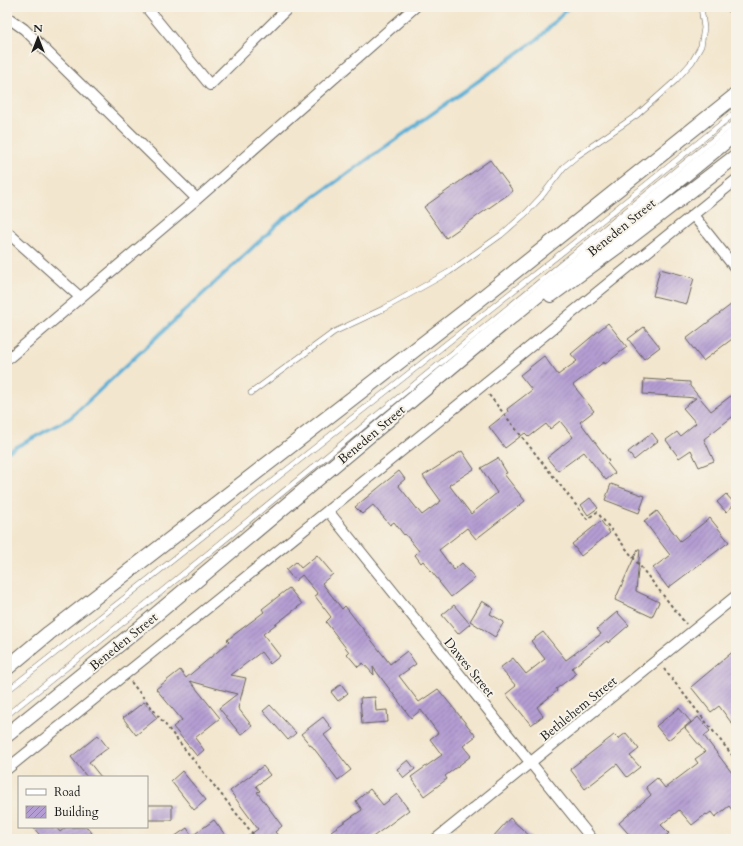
<svg xmlns="http://www.w3.org/2000/svg" width="743" height="846" font-family="Cardo,serif">
	<style>
		.lines { fill: none; stroke-linecap: round; stroke-linejoin: round }
		.stream { stroke: #58aed5; stroke-width: 3.5 }
		.building { fill: url(#building-hatch) }
		.service-casing { stroke: #67635a; stroke-width: 6 }
		.minor-casing { stroke: #67635a; stroke-width: 12 }
		.secondary-casing { stroke: #67635a; stroke-width: 16 }
		.path { stroke: #67635a; stroke-width: 2; stroke-dasharray: 3 3; stroke-linecap: butt }
		.service { stroke: #fff; stroke-width: 5 }
		.minor { stroke: #fff; stroke-width: 10 }
		.secondary { stroke: #fff; stroke-width: 14 }
		.labels { text-anchor: middle; stroke-width: 4; stroke-linejoin: round; paint-order: stroke }
		.street-label { font-size: 13px; fill: #1c1c1c; stroke: #f7f3e8 }
	</style>
	<defs>
		<pattern id="building-hatch" width="6" height="6" patternUnits="userSpaceOnUse"><rect width="6" height="6" fill="#b49dd2"/><path d="M-1 1l2-2M0 6l6-6M5 7l2-2" fill="none" stroke="#927faa"/></pattern>
	</defs>
	<rect width="100%" height="100%" fill="#f7f3e8"/>
	<filter id="ink" filterUnits="userSpaceOnUse"><feTurbulence type="fractalNoise" baseFrequency=".025" numOctaves="2"/><feDisplacementMap in="SourceGraphic" scale="8" xChannelSelector="R" yChannelSelector="G"/><feConvolveMatrix kernelMatrix="1 2 1 2 8 2 1 2 1" color-interpolation-filters="sRGB"/></filter>
	<filter id="wash" filterUnits="userSpaceOnUse"><feTurbulence type="fractalNoise" baseFrequency=".012" numOctaves="4" result="noise"/><feDisplacementMap in="SourceGraphic" scale="16" xChannelSelector="R" yChannelSelector="G"/><feGaussianBlur stdDeviation="0.9" result="paint"/><feColorMatrix in="noise" values="0 0 0 0 0 0 0 0 0 0 0 0 0 0 0 0 0 1.4 0 .05"/><feComposite in="paint" operator="in"/></filter>
	<g filter="url(#wash)">
		<rect width="100%" height="100%" fill="#f3e6ce"/>
		<g class="lines">
			<path class="stream" d="M7 452 70 418 282 220 539 38 569 7"/>
		</g>
		<g id="blocks">
			<path class="building" d="M490 160 513 191 446 238 424 207Z
				M660 269 694 278 687 304 653 296Z
				M736 301V336L703 361 686 339Z
				M608 323 627 347 605 364 604 362 573 385 594 411 580 422 609 461 607 463 615 473 606 480 584 452 558 471 547 458 573 437 560 421 550 429 546 424 529 437 525 433 505 448 489 427 508 412 507 409 532 390 520 375 544 356 558 375 577 361 571 354Z
				M644 327 660 347 644 359 628 339Z
				M644 379 690 382V386L711 411 736 392V414L704 439 714 461 699 467 691 450 679 458 666 440 677 432 680 436 696 423 683 408 696 398 643 394Z
				M652 433 658 441 634 460 628 452Z
				M462 451 474 469 449 485 471 514 497 493 481 468 498 458 507 473 504 474 525 501 476 539 467 528 439 550 454 570 462 563 475 578 451 597 439 582H440L423 561 421 563 415 555 419 551 405 534 404 535 394 522 390 525 373 505 362 514 355 507 399 471 405 479 398 485 422 515 441 501 423 476Z
				M611 484 645 496 639 513 605 500Z
				M726 494 735 504 726 512 717 502Z
				M590 498 598 508 588 515 581 505Z
				M657 511 680 541 710 518 729 542 668 588 653 568 670 555 644 521Z
				M601 521 610 533 581 556 572 544Z
				M638 549H640L636 591 659 602 652 617 615 600Z
				M317 555 333 574 322 583 342 609 345 606 390 664 407 651 416 664 399 676 419 702 438 689 476 736 463 746 471 756 445 776 447 779 424 796 411 777 442 755 430 739 438 733 421 710 411 718 373 667 374 675 363 663 358 667 347 654 349 652 326 622 331 617 315 596 318 594 302 575 295 581 286 570 296 562 301 568Z
				M289 588 302 604 263 634 280 656 270 664 261 652 231 675 246 678 238 708 252 726 241 735 219 708 237 694 190 681 220 718 195 738 204 750 197 756 173 727 182 720 156 689 180 670 186 678 229 642 227 640 264 612 262 609Z
				M482 601 493 608 490 614 504 622 495 637 470 621Z
				M454 605 470 624 458 634 442 615Z
				M617 612 629 625 608 643 607 641 572 668 576 674 556 689 557 691 537 707 543 716 531 725 506 694 516 686 500 668 513 658 526 674 545 659 531 641 543 632 566 660 601 634 597 629Z
				M736 649V729L719 706 711 712 691 687Z
				M341 684 348 693 338 701 331 692Z
				M375 697 376 711 387 710 388 722 362 724 360 698Z
				M144 702 157 718 136 735 123 718Z
				M270 705 296 733 288 740 263 711Z
				M679 708 691 722 668 740 656 726Z
				M323 717 332 729 324 735 351 770 338 780 312 746H311L301 734Z
				M698 717 710 731 704 736 732 773 736 770V815L729 806 715 817 711 812 707 815 706 814 692 825 679 810 661 825 669 833 663 839H633L619 823 651 795 646 787 657 778 665 788 698 763 695 759 705 752 685 728Z
				M626 733 639 749 630 756 640 767 627 777 617 764 585 789 570 769 614 735 618 739Z
				M98 735 108 748 89 762 101 777H87L71 757Z
				M408 760 415 769 404 778 397 769Z
				M263 766 270 775 256 786 260 791 257 792 282 826 275 832 281 839H244L258 829 230 791Z
				M182 771 206 800 194 810 171 781Z
				M370 789 383 805 397 794 409 810 370 839H337L331 831 362 810 356 801Z
				M147 805H172V820H147Z
				M510 818 533 839H491Z
				M214 820 228 839H171L187 828 192 836Z
				M33 827H56L60 832 66 827H87L92 833 85 839H43Z"/>
		</g>
	</g>
	<g filter="url(#ink)">
		<use href="#blocks" fill-opacity="0" stroke="#67635a" stroke-width="1"/>
		<g class="lines">
			<g class="service-casing">
				<path id="service" d="M251 393 334 332 383 309 449 272 501 235 526 213 541 197 564 167 577 156 637 115 675 81 692 62 701 46 704 28 701 7
					M7 691 584 235 736 112
					M7 715 161 592 736 121"/>
			</g>
			<g class="minor-casing">
				<path id="minor" d="M146 7 210 85 289 7
					M732 7 736 11
					M7 17 24 29 197 199
					M693 215 736 269
					M7 232 80 297
					M10 357 197 199 415 7
					M328 511 592 839
					M7 769 231 589 736 180
					M436 839 736 596"/>
			</g>
			<g class="secondary-casing">
				<path id="secondary" d="M551 295 629 238 736 156
					M7 668 49 633 478 301 736 95
					M7 735 147 622 494 331 736 133"/>
			</g>
			<path class="path" d="M489 395 587 519 597 512 686 624
				M664 669 736 760
				M131 682 257 839"/>
			<use href="#service" class="service"/>
			<use href="#minor" class="minor"/>
			<use href="#secondary" class="secondary"/>
		</g>
	</g>
	<g class="labels">
		<g class="street-label">
			<text transform="translate(621 227) rotate(-39)" y="5">Beneden Street</text>
			<text transform="translate(371 434) rotate(-40)" y="5">Beneden Street</text>
			<text transform="translate(123 641) rotate(-39)" y="5">Beneden Street</text>
			<text transform="translate(470 667) rotate(51)" y="5">Dawes Street</text>
			<text transform="translate(578 708) rotate(-39)" y="5">Bethlehem Street</text>
		</g>
	</g>
	<rect width="743" height="846" fill="none" stroke="#f7f3e8" stroke-width="24"/>
	<rect x="18" y="776" width="130" height="52" fill="#f7f3e8" stroke="#9f9d96"/>
	<rect x="26" y="789" width="20" height="6" fill="#ffffff" stroke="#9f9d96"/>
	<text x="54" y="796" font-size="12" fill="#1c1c1c">Road</text>
	<rect x="26" y="806" width="20" height="12" fill="url(#building-hatch)" stroke="#9f9d96"/>
	<text x="54" y="816" font-size="12" fill="#1c1c1c">Building</text>
	<g transform="translate(38 38)" stroke="#f7f3e8" stroke-width="3" paint-order="stroke">
	<path d="M0-3L7 15L0 10L-7 15Z" fill="#1c1c1c"/>
	<text y="-6" font-size="11" font-weight="bold" text-anchor="middle" fill="#1c1c1c">N</text>
	</g>
</svg>
